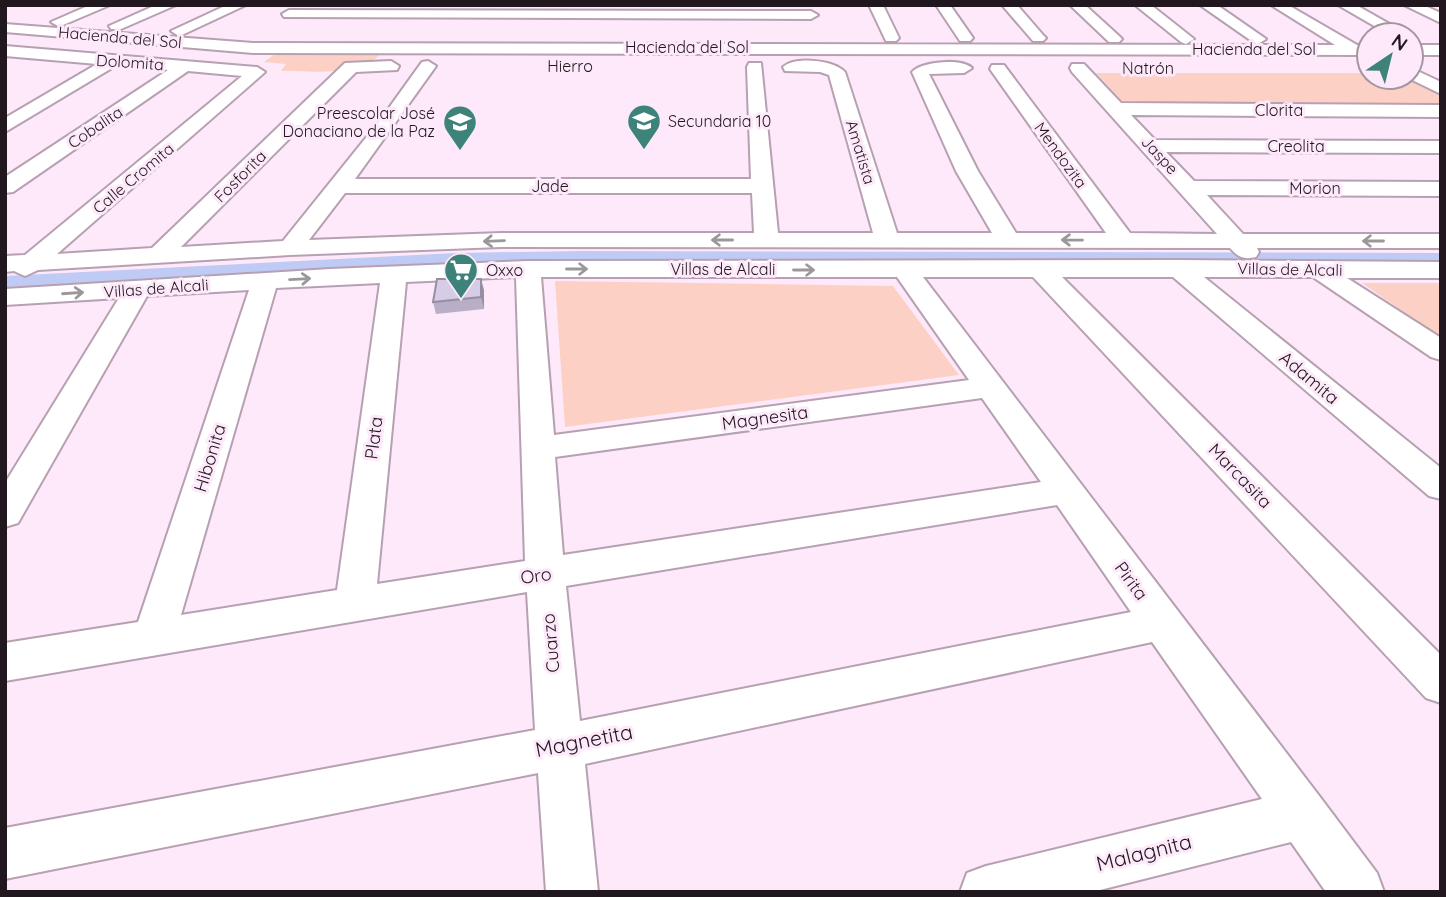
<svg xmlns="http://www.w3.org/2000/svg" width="1446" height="897" font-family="Quicksand,sans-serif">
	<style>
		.green { fill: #fdd0c6 }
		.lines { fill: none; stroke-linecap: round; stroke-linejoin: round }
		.canal { fill: #bfcbf5; fill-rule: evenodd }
		.minor-casing { stroke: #b7a0b2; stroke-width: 4 }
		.minor { fill: #fff; fill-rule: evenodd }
		.wall { fill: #b8afc6 }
		.shaded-wall { fill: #968fa1 }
		.building { fill: #d6cce6; stroke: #968fa1; stroke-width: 2 }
		.oneway { stroke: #9b979a }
		.labels { text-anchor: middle; stroke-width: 6; stroke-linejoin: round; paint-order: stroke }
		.far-street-label { font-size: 16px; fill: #21181f; stroke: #fde9f9 }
		.far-poi-label { font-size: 16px; fill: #21181f; stroke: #fde9f9; text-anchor: start }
		.street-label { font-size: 18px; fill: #21181f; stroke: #fde9f9 }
		.near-street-label { font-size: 21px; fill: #21181f; stroke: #fde9f9 }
	</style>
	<rect width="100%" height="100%" fill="#fde9f9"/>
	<path class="green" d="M275 54H380C362 77 309 71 281 71L286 64 264 62Z
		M1096 73H1369V77H1407L1441 96V106L1125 104Z
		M555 281 893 286 959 375 565 427Z
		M1362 283H1441V338Z"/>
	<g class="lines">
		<path class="canal" d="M579 251 1441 253V265L579 263 456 265 5 288V276L456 253Z"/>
		<g class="minor-casing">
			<path id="minor" d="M90 5H110L63 25 58 26 51 22Z
				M156 5H176L121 29H111L109 26Z
				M227 5H246L184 34 179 36 171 31Z
				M869 5H883L899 38 896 41H886Z
				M936 5H950L973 38 970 41H960Z
				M1002 5H1017L1043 35 1046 38 1043 41H1033Z
				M1070 5H1085L1119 36 1122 39 1119 42H1109Z
				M1135 5H1151L1194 39 1186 44 1181 42Z
				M1200 5H1217L1266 39 1258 44 1253 42Z
				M1271 5H1288L1357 45H1369V55L253 53 5 32V24L253 43 1335 45Z
				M1338 5H1356L1409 35H1390Z
				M1404 5H1423L1441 13V23Z
				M289 10 811 11 818 15 811 19 284 17 282 14Z
				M1411 45H1441V55H1411Z
				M5 46 257 67 265 72 57 254 152 248 345 63 391 61 399 66 397 70 356 72 181 247 283 241 381 119 422 62 428 61 436 66 355 179H751L747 67 749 63H761L778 233H873L829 75 820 72 785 71 783 67C795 56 834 60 845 72L897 233H992L956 171 912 72C922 61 962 58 972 68L964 73 929 74 978 171 1016 233H1106L990 69 992 65H1004L1130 233 1217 234 1072 72 1070 68 1072 64H1084L1121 103 1441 105V117L1131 115 1155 140 1441 141V153L1166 152 1194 181 1441 182V196L1207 195 1243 234H1441V248H1257L1259 252 1256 257C1243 260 1238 257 1230 248L501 247 290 255 38 270 25 276 14 271 5 272V256L25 255 242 76 188 71 13 192 5 193V177L168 70 117 65 5 132V118L97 64 5 56ZM345 193H752L754 233H501L309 240Z
				M1411 68 1441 82V94L1406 77H1411Z
				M1177 260 1441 262V278H1347L1441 338V360L1431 357 1313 277H1204L1441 468V499L1429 496 1173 277H1062L1441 655V703L1426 698 1033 277H923L1320 797 1377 873 1384 892H1326L1291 842 1092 892H960L967 873 986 866 1262 799 1152 642 585 764 598 892H546L538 773 5 879V828L535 730 527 592 5 681V643L138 622 249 290 147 296 18 523 5 527V483L119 298 5 305V289L330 269 528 261ZM516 277 525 561 377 584 406 282ZM541 277H897L969 380 554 435ZM380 283 337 590 181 615 276 288ZM982 398 1041 482 563 555 555 457ZM1057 505 1131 612 580 721 566 586Z"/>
		</g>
		<use href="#minor" class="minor"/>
	</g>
	<path class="wall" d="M484 290V309L436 314 433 302Z"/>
	<path class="shaded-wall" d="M481 279 484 290V309L481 297Z"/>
	<path class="building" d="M437 279H481V297L433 302Z"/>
	<defs><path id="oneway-shaft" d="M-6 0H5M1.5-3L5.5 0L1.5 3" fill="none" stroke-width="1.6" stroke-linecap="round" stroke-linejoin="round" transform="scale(1.75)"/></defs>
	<g class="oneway">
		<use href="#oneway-shaft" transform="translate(722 240) rotate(180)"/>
		<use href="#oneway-shaft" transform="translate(1072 240) rotate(-179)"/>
		<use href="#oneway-shaft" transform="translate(494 241) rotate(178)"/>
		<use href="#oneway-shaft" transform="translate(1373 241) rotate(180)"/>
		<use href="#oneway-shaft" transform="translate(577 269)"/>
		<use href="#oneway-shaft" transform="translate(804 270)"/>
		<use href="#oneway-shaft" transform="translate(300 279) rotate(-3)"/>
		<use href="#oneway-shaft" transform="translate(73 293) rotate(-4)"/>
	</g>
	<defs>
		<g id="school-pin" transform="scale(1.75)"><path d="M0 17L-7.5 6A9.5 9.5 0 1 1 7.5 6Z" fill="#3e837a" stroke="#fde9f9"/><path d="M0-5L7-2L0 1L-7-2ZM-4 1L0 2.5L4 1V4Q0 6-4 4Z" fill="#fff"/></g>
		<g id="supermarket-pin" transform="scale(1.75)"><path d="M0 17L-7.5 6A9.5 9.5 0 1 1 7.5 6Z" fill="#3e837a" stroke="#fde9f9"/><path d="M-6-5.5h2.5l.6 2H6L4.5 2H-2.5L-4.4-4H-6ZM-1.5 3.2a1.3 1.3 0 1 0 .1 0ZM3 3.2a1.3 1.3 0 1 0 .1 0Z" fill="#fff"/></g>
	</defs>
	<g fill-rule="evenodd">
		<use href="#school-pin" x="644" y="121"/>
		<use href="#school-pin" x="460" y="122"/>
		<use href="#supermarket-pin" x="461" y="270"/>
	</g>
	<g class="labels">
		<g class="far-street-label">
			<text transform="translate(120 37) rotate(5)" y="6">Hacienda del Sol</text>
			<text x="687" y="53">Hacienda del Sol</text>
			<text x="1254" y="55">Hacienda del Sol</text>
			<text transform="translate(130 62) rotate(4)" y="6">Dolomita</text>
			<text x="570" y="72">Hierro</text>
			<text x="1148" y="74">Natrón</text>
			<text x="1279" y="116">Clorita</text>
			<text transform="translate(95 127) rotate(-34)" y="6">Cobalita</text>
			<text x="1296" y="152">Creolita</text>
			<text transform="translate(861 152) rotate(73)" y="6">Amatista</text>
			<text transform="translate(1061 155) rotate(54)" y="6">Mendozita</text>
			<text transform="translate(1160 155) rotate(47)" y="6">Jaspe</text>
			<text transform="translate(240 176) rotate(-45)" y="6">Fosforita</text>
			<text transform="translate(133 178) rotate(-40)" y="6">Calle Cromita</text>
			<text x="550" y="192">Jade</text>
			<text x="1315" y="194">Morion</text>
			<text x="723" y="275">Villas de Alcali</text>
			<text transform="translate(1290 269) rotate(1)" y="6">Villas de Alcali</text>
			<text transform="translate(156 288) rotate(-4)" y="6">Villas de Alcali</text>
		</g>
		<g class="far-poi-label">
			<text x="435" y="119" text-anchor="end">Preescolar José<tspan x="435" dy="18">Donaciano de la Paz</tspan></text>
			<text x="668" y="127">Secundaria 10</text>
			<text x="486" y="276">Oxxo</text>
		</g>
		<g class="street-label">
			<text transform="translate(1309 378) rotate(40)" y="6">Adamita</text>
			<text transform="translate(765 418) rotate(-8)" y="6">Magnesita</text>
			<text transform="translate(374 438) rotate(-83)" y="6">Plata</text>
			<text transform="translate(210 458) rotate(-73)" y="6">Hibonita</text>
			<text transform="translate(1240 476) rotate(46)" y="6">Marcasita</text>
			<text transform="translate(536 576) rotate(-8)" y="6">Oro</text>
			<text transform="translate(1131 581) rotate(54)" y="6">Pirita</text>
			<text transform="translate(551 643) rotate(-95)" y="6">Cuarzo</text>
		</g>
		<g class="near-street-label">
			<text transform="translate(584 741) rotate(-11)" y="7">Magnetita</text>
			<text transform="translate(1144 853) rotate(-14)" y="7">Malagnita</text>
		</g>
	</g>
	<rect width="1446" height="897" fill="none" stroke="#21181f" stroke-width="14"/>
	<g transform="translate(1390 56) rotate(35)"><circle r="33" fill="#fde9f9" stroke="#a595a2" stroke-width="2"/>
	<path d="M0-5L12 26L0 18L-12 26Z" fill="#3e837a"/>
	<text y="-10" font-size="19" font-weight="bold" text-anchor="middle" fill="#21181f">N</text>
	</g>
</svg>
